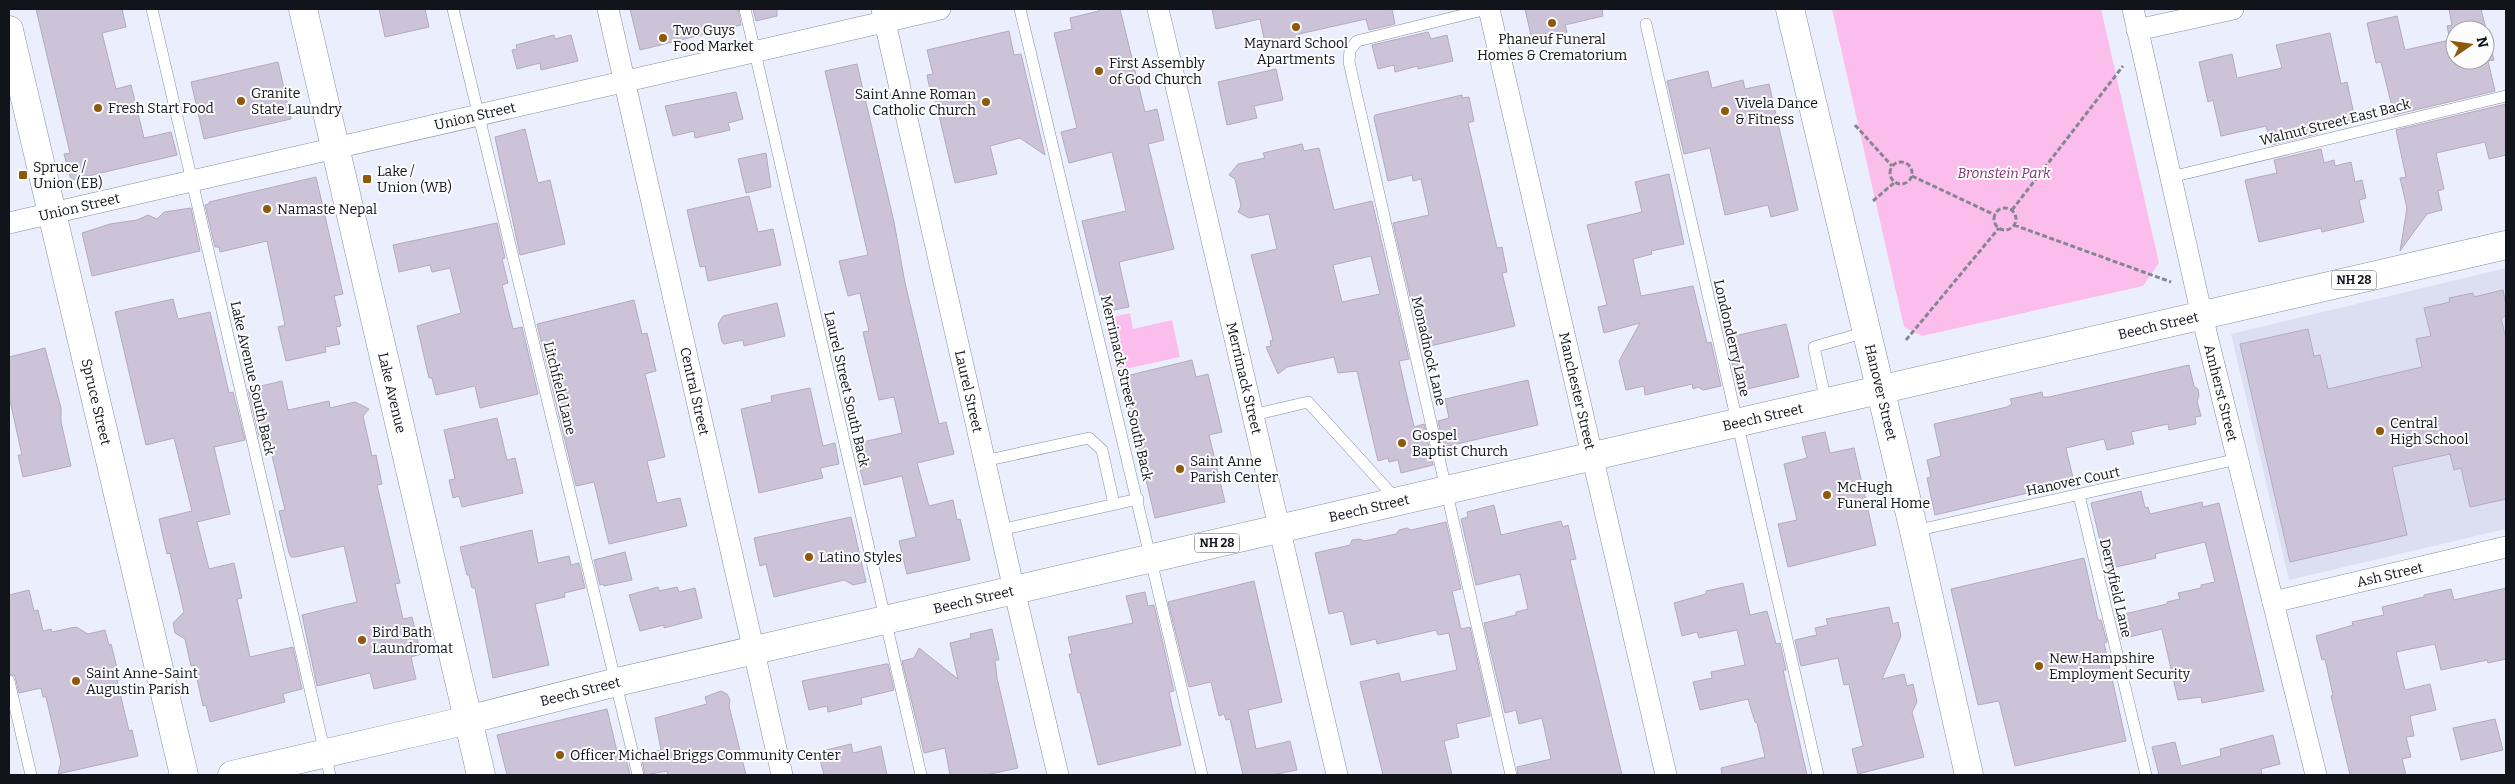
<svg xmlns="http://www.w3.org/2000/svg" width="2515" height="784" font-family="Bitter,serif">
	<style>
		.built { fill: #dbdff1 }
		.green { fill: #fbbdeb }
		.building { fill: #cdc3d9; stroke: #b3aabf; fill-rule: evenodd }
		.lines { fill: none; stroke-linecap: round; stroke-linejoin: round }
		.lane-casing { stroke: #878ca2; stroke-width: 12 }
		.street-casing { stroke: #878ca2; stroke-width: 22 }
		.secondary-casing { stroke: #878ca2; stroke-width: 29 }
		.primary-casing { stroke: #878ca2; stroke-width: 29 }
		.path { stroke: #848792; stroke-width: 3; stroke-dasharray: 5 2.5; stroke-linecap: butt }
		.lane { stroke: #fff; stroke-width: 11 }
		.street { stroke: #fff; stroke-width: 21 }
		.secondary { stroke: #fff; stroke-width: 28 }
		.primary { stroke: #fff; stroke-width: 28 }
		.poi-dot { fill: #8f590c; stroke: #fcfcfc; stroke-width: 2 }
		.labels { text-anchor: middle; stroke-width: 4; stroke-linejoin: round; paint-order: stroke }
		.shield { fill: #fcfcfc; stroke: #585a5f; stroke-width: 1 }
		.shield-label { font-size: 12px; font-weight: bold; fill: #12141c }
		.poi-label { font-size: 14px; fill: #12141c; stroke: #fcfcfc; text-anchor: start }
		.street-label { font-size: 14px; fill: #12141c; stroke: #fcfcfc }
		.park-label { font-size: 14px; font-style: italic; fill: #833573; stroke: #fcfcfc }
	</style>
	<rect width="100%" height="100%" fill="#ebeffd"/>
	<path class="built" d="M2506 268V529L2289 580 2231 334Z"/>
	<path class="green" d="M1832 9H2101L2159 263 2143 286 1922 336 1904 327Z
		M1130 313 1133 329 1172 320 1180 357 1116 371 1104 319Z"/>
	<path class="building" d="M36 9H122L126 27 102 33 116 89 131 85 144 138 171 132 177 155 71 180 64 154 70 153Z
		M379 9H425L429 27 385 37Z
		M630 9H738L741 25 640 50Z
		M753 9H777V16L756 21Z
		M1099 9H1120L1145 112 1157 109 1164 140 1148 144 1174 249 1119 262 1129 307 1104 312 1082 221 1126 211 1112 152 1069 163 1061 132 1077 128 1054 33 1072 29 1070 18 1099 11Z
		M1212 9H1392L1395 24 1369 30 1366 19 1299 34 1300 39 1266 48 1260 19 1216 29Z
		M1525 9H1602L1603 16 1565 25 1567 32 1532 40Z
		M2449 9H2481L2494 60 2488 61 2495 91 2394 115 2381 62 2376 63 2367 23 2397 16 2405 50 2450 40 2447 26 2452 25ZM2455 30H2485V60H2455Z
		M1009 31 1014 55 1021 54 1045 155 1020 138 990 146 997 174 955 183 934 94 931 95 927 75 933 74 927 50Z
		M1428 32 1431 39 1447 35 1453 61 1418 69V66L1395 72 1394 65 1378 69 1372 45Z
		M2330 33 2341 84 2347 82 2355 119 2316 128 2317 134 2271 145 2266 126 2221 136 2213 100 2208 102 2199 62 2232 54 2237 78 2282 68 2276 45Z
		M554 35 555 39 571 35 578 61 541 70 540 63 517 69 512 50 517 49 516 45Z
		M278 62 291 119 204 139 191 82Z
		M857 64 894 222 905 283 927 375 939 424 946 422 954 454 917 463 929 506 953 500 957 520 960 519 970 560 907 574 899 541 916 537 902 476 864 485 854 444 902 433 894 397 879 400 863 332 869 331 860 293 848 296 839 261 868 255 825 71Z
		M1276 69 1283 100 1254 106 1257 118 1227 125 1218 82Z
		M1708 71 1712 88 1743 80 1745 89 1769 84 1798 210 1771 217 1768 205 1725 215 1710 148 1684 154 1667 81Z
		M736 92 743 119 728 123 730 130 695 138 694 131 673 136 665 106Z
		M1462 95V98L1469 97 1474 121 1468 123 1497 248 1502 247 1507 272 1502 273 1515 326 1422 348 1393 223 1429 215 1421 179 1413 181 1412 175 1388 181 1374 118 1375 115Z
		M2506 104V155L2489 159 2485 142 2436 153 2444 189 2438 191 2442 210 2427 214 2400 251 2407 208 2400 178 2406 177 2396 130Z
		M525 129 538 183 550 180 565 244 520 255 495 137Z
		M1302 144 1304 151 1319 148 1334 210 1372 201 1409 359 1399 361 1414 427 1424 424 1433 465 1401 473 1398 460 1389 462 1388 458 1378 461 1357 371 1338 373 1334 357 1287 367 1278 374 1266 347 1271 346 1270 341 1273 340 1251 255 1277 249 1269 214 1249 218 1238 212 1241 206 1235 179 1229 175 1238 164 1265 158 1263 153ZM1371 256 1380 294 1342 302 1333 265Z
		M2321 149 2324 163 2334 160 2335 166 2351 162 2355 182 2362 180 2366 198 2359 200 2364 222 2322 232 2321 228 2259 242 2245 180 2277 173 2274 160Z
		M766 153 771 187 746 193 738 159Z
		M1669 174 1684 244 1651 251 1652 254 1633 259 1641 296 1693 286 1707 343 1711 342 1721 386 1703 390 1698 387 1693 389 1692 384 1645 395 1644 386 1626 390 1619 361 1640 323 1604 333 1598 307 1607 305 1587 225 1642 212 1635 182Z
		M316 177 343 294 334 296 341 326 336 327 340 344 325 347 326 352 286 361 278 327 285 325 267 241 220 252 219 247H215L205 205 209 204V202Z
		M749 196 758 232 773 229 781 265 708 281 705 266 700 267 687 210Z
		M191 208 200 251 92 276 82 233 110 224 137 220 148 215 157 219 164 212Z
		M497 223 505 258 502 259 508 283 502 285 513 329 522 327 538 394 480 408 475 386 436 395 432 378H429L417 326 461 313 450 268 432 272 430 265 399 272 393 245Z
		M2503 290 2506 306V316L2501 318 2506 339V499L2470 507 2461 468 2454 470 2450 454 2392 467 2407 535 2290 562 2240 344 2308 329 2314 356 2320 355 2328 389 2422 367 2416 339 2431 336 2424 308 2450 302 2449 298 2473 293 2474 297Z
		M173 299 178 319 210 312 229 393 233 392 245 440 214 447 230 514 197 522 209 569 234 563 242 598 237 599 250 657 293 647 302 689 283 694 285 702 210 722 206 705 203 706 194 665 191 666 185 639 175 633 173 623 184 612 170 553 167 554 159 519 192 511 174 438 146 445 115 312Z
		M634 300 642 334 647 333 656 371 645 374 665 457 647 461 657 503 680 498 687 526 609 544 594 482 576 486 537 324Z
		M777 303 785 336 744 346 743 340 724 344 722 342 718 324 723 316Z
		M1786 324 1799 377 1739 391 1726 338Z
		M45 348 61 408V422L71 466 23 477 18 455H22L9 396V357Z
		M1192 360 1196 377 1208 374 1222 432 1209 435 1225 502 1155 518 1122 377Z
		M2189 365 2194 386 2198 389 2199 396 2197 401 2201 416 2195 417 2196 424 2169 430 2168 424 2131 432 2134 444 2107 450 2104 439 2066 448 2074 482 1935 515 1927 478 1931 477 1927 460 1941 456 1934 424 2007 407 2012 404 2010 399 2029 395 2042 392 2043 397H2049Z
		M1528 380 1538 425 1444 447 1438 421 1449 418 1445 399Z
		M282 381 288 410 329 401 330 408 355 402 369 409 363 416 372 456 376 455 382 484 377 485 400 583 395 584 403 619 412 617 421 654 411 657 416 679 374 689 370 673 317 686 302 615 357 602 344 546 296 557H291L289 553 279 511 285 510 267 435 259 437 248 389Z
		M810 388 823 446 835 443 839 464 820 468 823 478 759 493 741 409 772 402 771 396Z
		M497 418 507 460 515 458 523 493 462 507 459 496 453 498 449 480 455 479 444 430Z
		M1825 432 1830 453 1854 448 1876 545 1788 567 1778 524 1797 520 1784 464 1807 458 1802 437Z
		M2141 491 2145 508 2148 507 2150 514 2202 502 2203 507 2219 503 2264 691 2202 703 2201 697 2178 700 2162 629 2121 639 2116 616 2167 604V602L2180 599 2178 593 2201 588V585L2215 582 2205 542 2155 554 2156 558 2107 569 2091 503Z
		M1494 505 1501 535 1561 521 1563 527 1568 525 1576 559 1570 560 1622 775H1518L1517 767 1551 759 1542 718 1519 724 1516 710 1505 713 1484 623 1516 615V612L1528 609 1520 574 1476 585 1461 519 1468 517 1467 512Z
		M851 517 866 582 853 585 844 580 774 597 766 564 760 566 754 538Z
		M1446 522 1461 589 1452 591 1461 629 1470 627 1490 716 1456 724 1459 737 1444 741 1452 775H1383L1360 682 1399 673 1401 682 1457 670 1449 633 1438 635 1436 630 1377 644 1376 639 1351 645 1343 611 1329 614 1315 553 1350 545 1352 540 1360 539 1364 541 1396 534 1399 530 1407 528 1411 530Z
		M532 530 538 563 569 556 571 565 579 563 585 588 564 593 565 597 535 604 549 665 493 678 475 588H472L469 575H467L460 547Z
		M625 552 632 580 604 586 603 584 600 585 594 560Z
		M2084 558 2098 620H2101L2107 642 2104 643 2126 741 2015 766 1999 701 1978 705 1951 589Z
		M1254 581 1282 702 1248 710 1256 749 1290 741 1297 770 1273 775H1243L1230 719 1226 720 1224 714 1219 716 1211 682 1189 687 1168 602Z
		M1743 583 1750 615 1767 611 1776 644 1780 643 1786 670H1783L1807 775H1722L1721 768 1765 757 1757 723 1755 722 1748 699 1700 710 1693 682 1712 678 1711 672 1745 665 1737 630 1699 638 1697 632 1682 636 1674 603 1706 594V591Z
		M658 587 659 591 677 587 679 592 695 588 702 618 664 628V625L640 631 629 595Z
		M2506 588V659L2488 663 2487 660 2441 670 2435 644 2396 652 2405 690 2430 684 2436 710 2410 716 2414 736 2406 737 2411 757 2402 759 2406 775H2350L2331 696 2333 695 2325 659 2322 660 2316 636 2353 625 2352 622 2384 615 2382 607 2424 597V595L2451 589 2454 600Z
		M29 590 34 611 38 610 43 631 51 629 52 632 76 627 88 634 105 630 109 645 111 644 120 680H117L129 731 132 730 138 756 58 774 61 762 46 697H43L41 688 19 693 15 676 9 674V595Z
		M1145 592 1148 606 1154 605 1174 691 1169 692 1181 745 1098 765 1080 692 1078 693 1069 654H1072L1068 637 1133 623 1126 596Z
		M1889 607 1893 624 1898 622 1901 636 1882 679 1904 674 1907 686 1913 684 1917 702 1912 712 1924 757 1858 774 1852 749 1863 746 1849 684 1844 685 1838 658 1801 666 1795 640 1817 635 1815 628 1828 625 1826 619Z
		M992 629 999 660H995L997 678 1018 768 986 775H950L945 748 924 753 902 661 914 658 919 648 958 679 950 643 971 638 970 634Z
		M886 664H888L894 690 861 698 862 704 828 712 827 706 809 710 802 681Z
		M721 691 727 694 730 700 729 706 746 775H668L667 771 645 775 641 755 661 750 655 718 707 704 705 697Z
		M607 709 619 760 626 758 630 775H507L497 735Z
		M2495 719 2503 750 2461 760 2453 728Z
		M2273 735 2280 764 2261 769 2262 775H2159L2152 747 2175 742 2181 766 2221 756 2220 749Z
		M851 744 853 753 881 746 887 775H824L818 752Z"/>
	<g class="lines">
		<g class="lane-casing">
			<path id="lane" d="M152 9 330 775
				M453 9 638 775
				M745 9 921 775
				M1020 9 1202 775
				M1487 9 1357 41 1350 50 1349 62 1511 775
				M1646 24 1818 775
				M2171 177 2506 96
				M1826 402 1814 347 1866 332
				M1253 415 1308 402 1397 500
				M984 461 1089 438 1102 450 1114 504
				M2079 495 2146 775
				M1000 530 1138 499
				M1914 531 2238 459
				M9 681 31 775"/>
		</g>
		<g class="street-casing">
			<g id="street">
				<path id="s1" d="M608 9 782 775"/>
				<path id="s2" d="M882 9 1009 568 1058 775"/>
				<path id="s3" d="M1158 9 1337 775"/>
				<path id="s4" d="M1489 9 1666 775"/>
				<path id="s5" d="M2133 9 2202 316 2316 775"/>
				<path d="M2137 30 2233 9"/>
				<path id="s6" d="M9 223 940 9"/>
				<path id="s7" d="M2273 602 2506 547"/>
			</g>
		</g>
		<g class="secondary-casing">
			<g id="secondary">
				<path id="s8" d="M303 9 481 775"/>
				<path id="s9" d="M1790 9 1914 531 1969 775"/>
				<path id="s10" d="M9 30 184 775"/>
			</g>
		</g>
		<g class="primary-casing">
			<g id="primary">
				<path id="s11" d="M232 775 447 725 617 682 2506 245"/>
			</g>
		</g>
		<path class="path" d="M1855 125 1892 166
			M1890 173a11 11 0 1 1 22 0a11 11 0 1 1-22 0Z
			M1912 176 1995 215
			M1873 201 1895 182
			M1994 219a11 11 0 1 1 22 0a11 11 0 1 1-22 0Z
			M2012 210 2123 66
			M2014 225 2171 282
			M1906 340 1999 228"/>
		<use href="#lane" class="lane"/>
		<use href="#street" class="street"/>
		<use href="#secondary" class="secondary"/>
		<use href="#primary" class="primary"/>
	</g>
	<g class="poi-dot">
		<circle cx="1552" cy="23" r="5"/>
		<circle cx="1296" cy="27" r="5"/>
		<circle cx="663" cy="38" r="5"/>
		<circle cx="1099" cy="71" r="5"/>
		<circle cx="241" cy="101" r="5"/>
		<circle cx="986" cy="102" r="5"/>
		<circle cx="98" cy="108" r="5"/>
		<circle cx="1725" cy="111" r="5"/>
		<rect x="18" y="170" width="10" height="10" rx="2.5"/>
		<rect x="362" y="174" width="10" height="10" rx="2.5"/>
		<circle cx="267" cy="209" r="5"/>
		<circle cx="2380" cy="431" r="5"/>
		<circle cx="1402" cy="443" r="5"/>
		<circle cx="1180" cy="469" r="5"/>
		<circle cx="1827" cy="495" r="5"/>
		<circle cx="809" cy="557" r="5"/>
		<circle cx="362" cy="640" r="5"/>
		<circle cx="2039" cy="666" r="5"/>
		<circle cx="76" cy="681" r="5"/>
		<circle cx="560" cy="755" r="5"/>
	</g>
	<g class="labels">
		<g class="shield">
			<rect x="2331.5" y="270.5" width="45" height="19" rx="4"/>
			<rect x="1194.5" y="533.5" width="45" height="19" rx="4"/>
		</g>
		<g class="shield-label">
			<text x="2354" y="284">NH 28</text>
			<text x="1217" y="547">NH 28</text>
		</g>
		<g class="poi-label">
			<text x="673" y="35">Two Guys<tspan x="673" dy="16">Food Market</tspan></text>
			<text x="1552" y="44" text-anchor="middle">Phaneuf Funeral<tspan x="1552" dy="16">Homes &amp; Crematorium</tspan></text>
			<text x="1296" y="48" text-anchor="middle">Maynard School<tspan x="1296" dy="16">Apartments</tspan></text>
			<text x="1109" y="68">First Assembly<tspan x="1109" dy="16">of God Church</tspan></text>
			<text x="251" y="98">Granite<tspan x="251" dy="16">State Laundry</tspan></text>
			<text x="976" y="99" text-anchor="end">Saint Anne Roman<tspan x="976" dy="16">Catholic Church</tspan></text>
			<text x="1735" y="108">Vivela Dance<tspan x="1735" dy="16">&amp; Fitness</tspan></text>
			<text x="108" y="113">Fresh Start Food</text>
			<text x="33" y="172">Spruce /<tspan x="33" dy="16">Union (EB)</tspan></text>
			<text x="377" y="176">Lake /<tspan x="377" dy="16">Union (WB)</tspan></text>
			<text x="277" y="214">Namaste Nepal</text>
			<text x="2390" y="428">Central<tspan x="2390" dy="16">High School</tspan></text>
			<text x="1412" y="440">Gospel<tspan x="1412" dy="16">Baptist Church</tspan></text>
			<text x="1190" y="466">Saint Anne<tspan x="1190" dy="16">Parish Center</tspan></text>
			<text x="1837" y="492">McHugh<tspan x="1837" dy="16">Funeral Home</tspan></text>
			<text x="819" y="562">Latino Styles</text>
			<text x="372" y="637">Bird Bath<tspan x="372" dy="16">Laundromat</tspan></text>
			<text x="2049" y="663">New Hampshire<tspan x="2049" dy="16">Employment Security</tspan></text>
			<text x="86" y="678">Saint Anne-Saint<tspan x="86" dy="16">Augustin Parish</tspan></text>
			<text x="570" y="760">Officer Michael Briggs Community Center</text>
		</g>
		<g class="street-label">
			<text dy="5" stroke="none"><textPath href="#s6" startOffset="478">Union Street</textPath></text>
			<text transform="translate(2335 122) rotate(-14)" y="5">Walnut Street East Back</text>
			<text dy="5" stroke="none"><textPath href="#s6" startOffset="72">Union Street</textPath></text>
			<text dy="5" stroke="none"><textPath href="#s11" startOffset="1978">Beech Street</textPath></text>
			<text transform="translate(1732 338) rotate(77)" y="5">Londonderry Lane</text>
			<text transform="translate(1429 351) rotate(77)" y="5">Monadnock Lane</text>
			<text dy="5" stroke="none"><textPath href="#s3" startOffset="379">Merrimack Street</textPath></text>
			<text transform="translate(253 378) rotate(77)" y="5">Lake Avenue South Back</text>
			<text transform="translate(560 388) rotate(76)" y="5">Litchfield Lane</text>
			<text transform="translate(1127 388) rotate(77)" y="5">Merrimack Street South Back</text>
			<text transform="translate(847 389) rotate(77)" y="5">Laurel Street South Back</text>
			<text dy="5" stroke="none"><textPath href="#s8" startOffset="394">Lake Avenue</textPath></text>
			<text dy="5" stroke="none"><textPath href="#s1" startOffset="392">Central Street</textPath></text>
			<text dy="5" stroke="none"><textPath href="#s2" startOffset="392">Laurel Street</textPath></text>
			<text dy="5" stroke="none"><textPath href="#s4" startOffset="392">Manchester Street</textPath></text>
			<text dy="5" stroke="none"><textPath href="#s9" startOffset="394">Hanover Street</textPath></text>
			<text dy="5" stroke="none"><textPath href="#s5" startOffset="394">Amherst Street</textPath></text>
			<text dy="5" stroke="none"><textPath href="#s10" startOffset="382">Spruce Street</textPath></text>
			<text dy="5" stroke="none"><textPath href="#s11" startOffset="1572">Beech Street</textPath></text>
			<text transform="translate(2073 481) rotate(-12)" y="5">Hanover Court</text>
			<text dy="5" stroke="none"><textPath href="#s11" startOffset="1168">Beech Street</textPath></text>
			<text dy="5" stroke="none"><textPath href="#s7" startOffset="120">Ash Street</textPath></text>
			<text transform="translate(2116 588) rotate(77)" y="5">Derryfield Lane</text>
			<text dy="5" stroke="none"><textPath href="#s11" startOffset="762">Beech Street</textPath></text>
			<text dy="5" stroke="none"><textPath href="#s11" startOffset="358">Beech Street</textPath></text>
		</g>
		<g class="park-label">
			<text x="2004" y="178">Bronstein Park</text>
		</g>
	</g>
	<rect width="2515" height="784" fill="none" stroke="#12141c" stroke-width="20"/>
	<g transform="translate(2470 45) rotate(77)"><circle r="24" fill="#fcfcfc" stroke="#9e9fa2"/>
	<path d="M0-4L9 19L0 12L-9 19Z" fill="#8f590c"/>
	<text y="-8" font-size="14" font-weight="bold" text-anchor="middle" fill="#12141c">N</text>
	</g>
</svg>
